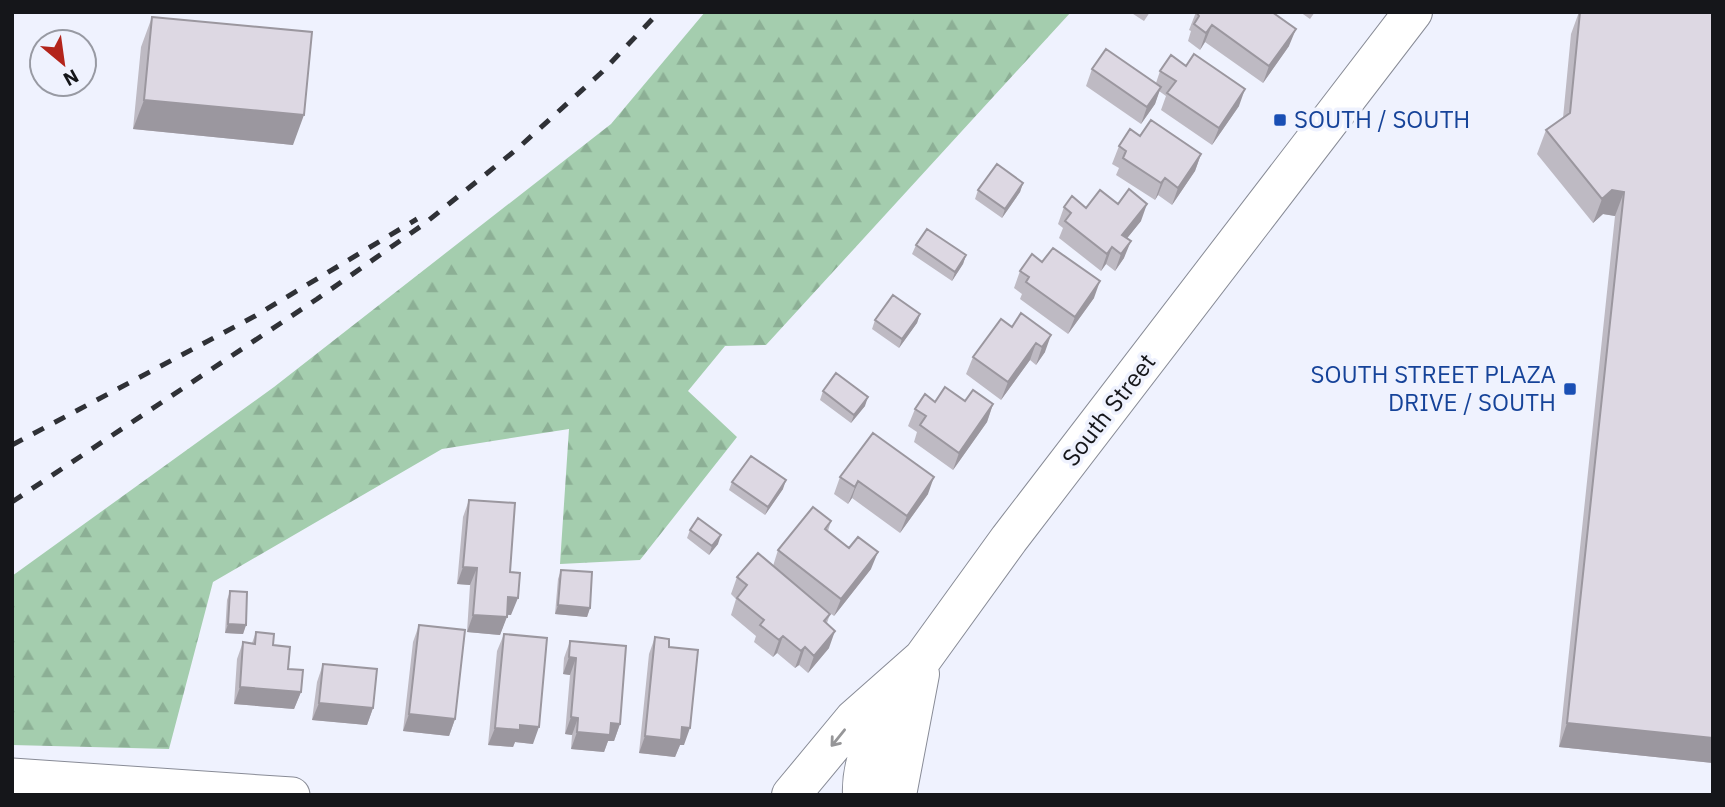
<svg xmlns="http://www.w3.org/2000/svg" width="1725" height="807" font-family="'IBM Plex Sans',sans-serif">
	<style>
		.forest { fill: url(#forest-firs) }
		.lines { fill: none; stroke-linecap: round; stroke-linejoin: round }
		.minor-casing { stroke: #888b96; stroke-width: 37 }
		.major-casing { stroke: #888b96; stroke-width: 40 }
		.minor { stroke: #fff; stroke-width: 35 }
		.major { stroke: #fff; stroke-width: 38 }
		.rail { stroke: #2f3136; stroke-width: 5; stroke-dasharray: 12 12; stroke-linecap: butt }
		.wall { fill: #bebac3 }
		.shaded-wall { fill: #9b979f }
		.building { fill: #ddd8e3; stroke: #9b979f; stroke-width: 2 }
		.oneway { stroke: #969698 }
		.transit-dot { fill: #1a4fb4; stroke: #eff2fe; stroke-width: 2.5 }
		.labels { text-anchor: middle; stroke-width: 7; stroke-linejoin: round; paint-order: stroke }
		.transit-label { font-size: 24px; fill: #164399; stroke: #eff2fe; text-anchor: start }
		.street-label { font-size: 24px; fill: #15161a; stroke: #eff2fe }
	</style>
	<defs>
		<pattern id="forest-firs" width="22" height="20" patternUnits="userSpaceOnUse" patternTransform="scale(1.75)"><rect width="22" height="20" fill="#a4cdae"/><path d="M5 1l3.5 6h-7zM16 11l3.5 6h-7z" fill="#8caf95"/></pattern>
	</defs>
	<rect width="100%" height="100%" fill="#eff2fe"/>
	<path class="forest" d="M705 12H1071L766 345 725 346 688 391 737 437 640 560 560 564 569 429 442 449 213 582 169 749 12 745V576L274 387 611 124Z"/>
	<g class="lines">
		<g class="minor-casing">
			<path id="minor" d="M12 776 292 795"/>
		</g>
		<g class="major-casing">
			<path id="major" d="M791 795 854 719 923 658 1009 539 1413 12
				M862 795C860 758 881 721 900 692
				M897 795 920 674"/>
		</g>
		<use href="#minor" class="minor"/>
		<use href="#major" class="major"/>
		<path class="rail" d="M12 445 255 316 417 219
			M12 502 317 299 424 224 517 149 602 72 659 12"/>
	</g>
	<path class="wall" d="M1130 12H1150L1144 21Z
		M1196 12 1289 46 1263 83 1205 42 1200 50 1188 41 1191 31 1189 30Z
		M1300 12H1315L1310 19Z
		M1579 12H1713V763L1559 747 1615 216 1603 214 1593 223 1537 154 1546 130 1563 118 1571 34Z
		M152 17 293 145 133 129 141 47Z
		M1092 69 1156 83 1160 71 1239 106 1212 145 1161 110 1166 96 1159 91 1155 104 1141 124 1086 86Z
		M1140 136 1201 154 1195 171 1172 205 1158 195 1155 200 1116 175 1119 168 1112 164 1119 146Z
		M1023 183 1020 192 1002 218 975 199 978 190Z
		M1064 207 1086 208 1141 221 1127 238 1124 258 1115 271 1106 264 1101 271 1059 238 1063 228 1058 224Z
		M916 245 966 255 963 264 952 281 912 254Z
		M1020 271 1094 298 1068 334 1020 299 1022 294 1014 288Z
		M1021 313 1045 352 1036 365 1030 360 1001 400 966 374 973 357 1012 327Z
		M920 314 917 323 899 348 872 329 875 320Z
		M823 391 865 406 851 423 820 400Z
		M965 401 993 404 987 422 953 470 914 442 917 432 908 426 915 409 935 402Z
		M840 477 928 494 900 533 852 498 848 504 834 494Z
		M732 482 783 489 765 515 729 490Z
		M469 500 510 572 511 615H507L500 635 467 632 470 585 457 584 463 517Z
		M831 521 828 531 871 569 834 616 808 596 830 614 827 623 829 648 808 673 799 665 795 668 777 653 773 657 754 642 756 636 731 615 736 599 731 594 737 577 773 566 778 550Z
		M690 530 718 544 709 555 687 538Z
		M561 570 590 608 587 617 555 614 558 579Z
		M230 591 246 625 243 634 225 633 227 600Z
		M419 625 455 719 449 736 403 731 413 642Z
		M256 632 288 669 301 692 294 709 234 704 237 659 243 642 252 643Z
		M504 634 533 744 515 742 513 747 488 745 497 651Z
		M655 637 669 647 684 745H680L675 757 639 753 649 654Z
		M570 641 620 724 614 741H608L604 752 571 749 572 735 565 734 570 675 563 674 564 658Z
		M323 664 373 708 367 725 312 720 317 682Z"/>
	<path class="shaded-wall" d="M1212 25 1205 42 1200 50 1206 33Z
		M1296 29 1289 46 1263 83 1269 66Z
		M1161 87 1155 104 1141 124 1147 107Z
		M1245 89 1239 106 1212 145 1219 128Z
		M144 100 304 115 293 145 133 129Z
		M1201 154 1195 171 1172 205 1178 188Z
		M1165 178 1158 195 1155 200 1161 183Z
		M1023 183 1020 192 1002 218 1005 209Z
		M1612 190 1624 192 1615 216 1603 214 1593 223 1602 199Z
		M1147 204 1141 221 1116 252 1122 235Z
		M1131 241 1124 258 1115 271 1121 254Z
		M1112 247 1106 264 1101 271 1107 254Z
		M966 255 963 264 952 281 955 272Z
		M1100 281 1094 298 1068 334 1075 317Z
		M920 314 917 323 899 348 902 339Z
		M1051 335 1045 352 1036 365 1042 347Z
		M1036 343 1030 360 1001 400 1008 382Z
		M868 397 865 406 851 423 854 415Z
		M993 404 987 422 953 470 959 453Z
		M934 477 928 494 900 533 907 516Z
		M786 480 783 489 765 515 768 507Z
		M858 481 852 498 848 504 855 487Z
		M721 535 718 544 709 555 712 546Z
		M878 552 871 569 834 616 841 599Z
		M463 567 477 568 470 585 457 584Z
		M508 597 518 598 511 615 502 614Z
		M558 605 590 608 587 617 555 614Z
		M473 615 507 617 500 635 467 632Z
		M228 624 246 625 243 634 225 633Z
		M835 631 829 648 808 673 814 656Z
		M783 636 777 653 773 657 779 640Z
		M805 647 799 665 795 668 801 651Z
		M569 657 576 658 570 675 563 674Z
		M240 687 301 692 294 709 234 704Z
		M319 703 373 708 367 725 312 720Z
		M409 714 455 719 449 736 403 731Z
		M571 717 578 718 572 735 565 734Z
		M611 723 620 724 614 741H608L604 752 571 749 577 732Z
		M1567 723 1713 738V763L1559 747Z
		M520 725 539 727 533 744 515 742 513 747 488 745 495 728Z
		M682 727 690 728 684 745H680L675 757 639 753 645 736Z"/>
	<path class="building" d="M1196 12H1272L1296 29 1269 66 1212 25 1206 33 1194 24 1199 16Z
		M1580 12H1713V738L1567 723 1624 192 1612 190 1602 199 1546 130 1570 113Z
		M152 17 312 32 304 115 144 100Z
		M1106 49 1161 87 1147 107 1092 69Z
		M1194 54 1245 89 1219 128 1167 93 1176 81 1160 71 1171 55 1186 66Z
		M1151 120 1201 154 1178 188 1165 178 1161 183 1123 158 1126 151 1119 146 1130 129 1140 136Z
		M997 164 1023 183 1005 209 978 190Z
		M1129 189 1147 204 1122 235 1131 241 1121 254 1112 247 1107 254 1065 221 1071 213 1064 207 1072 196 1086 208 1100 190 1118 204Z
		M927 229 966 255 955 272 916 245Z
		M1053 248 1100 281 1075 317 1026 282 1029 277 1020 271 1032 254 1042 262Z
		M893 295 920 314 902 339 875 320Z
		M1021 313 1051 335 1042 347 1036 343 1008 382 973 357 1001 319 1012 327Z
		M836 373 868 397 854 415 823 391Z
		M945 387 965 401 973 390 993 404 959 453 920 425 926 416 915 409 925 394 935 402Z
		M873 433 934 477 907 516 858 481 855 487 840 477Z
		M751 456 786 480 768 507 732 482Z
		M469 500 515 503 510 572 520 573 518 598 508 597 507 617 473 615 477 568 463 567Z
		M813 507 831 521 825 529 849 548 858 537 878 552 841 599 778 550Z
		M698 518 721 535 712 546 690 530Z
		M758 553 830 614 824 621 835 631 814 656 805 647 801 651 783 636 779 640 760 625 764 620 737 598 747 585 737 577Z
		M561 570 592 572 590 608 558 605Z
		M230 591 247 592 246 625 228 624Z
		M419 625 465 630 455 719 409 714Z
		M256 632 274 634 273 645 290 647 288 669 303 670 301 692 240 687 243 642 255 644Z
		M504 634 547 638 539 727 520 725V730L495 728Z
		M655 637 669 639V647L698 650 690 728 682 727 681 740 645 736Z
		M570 641 626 646 620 724 611 723 610 735 577 732 578 718 571 717 576 658 569 657Z
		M323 664 377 669 373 708 319 703Z"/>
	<defs><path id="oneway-shaft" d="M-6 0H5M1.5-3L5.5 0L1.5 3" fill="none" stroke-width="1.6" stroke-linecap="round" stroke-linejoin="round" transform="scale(1.75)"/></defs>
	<use class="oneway" href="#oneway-shaft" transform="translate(838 738) rotate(129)"/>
	<g class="transit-dot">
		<rect x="1273" y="113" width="14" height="14" rx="3.5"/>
		<rect x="1563" y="382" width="14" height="14" rx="3.5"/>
	</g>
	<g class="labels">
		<g class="transit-label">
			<text x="1294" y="128">SOUTH / SOUTH</text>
			<text x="1556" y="383" text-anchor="end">SOUTH STREET PLAZA<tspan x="1556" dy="28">DRIVE / SOUTH</tspan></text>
		</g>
		<g class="street-label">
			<text transform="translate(1109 410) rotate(-52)" y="8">South Street</text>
		</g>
	</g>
	<rect width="1725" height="807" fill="none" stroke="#15161a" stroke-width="28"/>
	<g transform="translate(63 63) rotate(151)"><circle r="33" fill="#eff2fe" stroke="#989aa3" stroke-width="2"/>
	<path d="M0-5L12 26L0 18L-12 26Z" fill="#b3241b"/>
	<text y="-10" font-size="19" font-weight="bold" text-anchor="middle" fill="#15161a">N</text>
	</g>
</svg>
